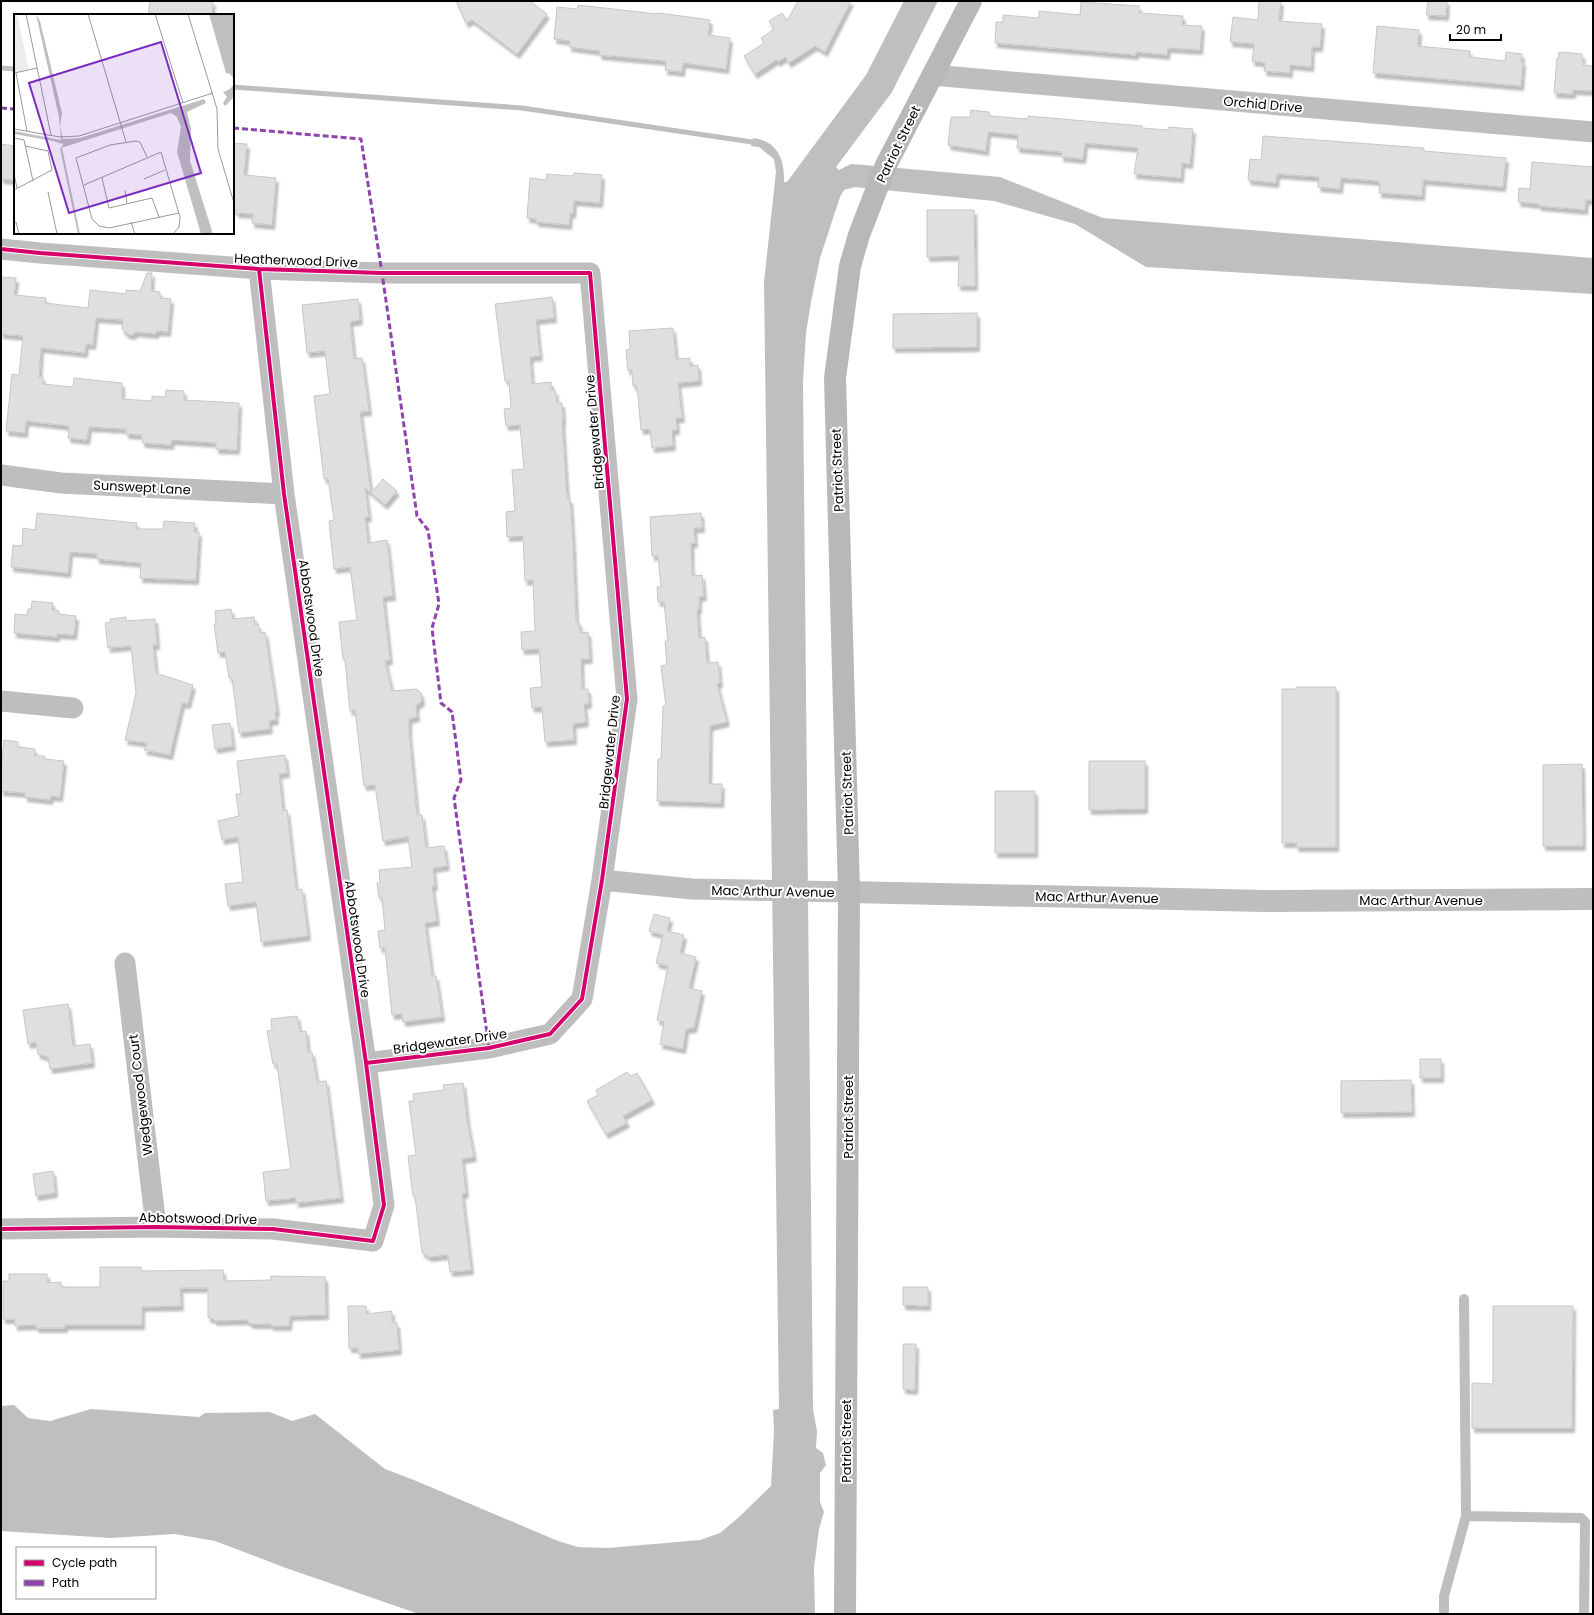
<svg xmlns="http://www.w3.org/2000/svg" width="1594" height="1615" font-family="Poppins,sans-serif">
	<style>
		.water { fill: #bfbfbf }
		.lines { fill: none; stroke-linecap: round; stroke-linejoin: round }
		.stream { stroke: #bfbfbf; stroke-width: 5 }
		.building { fill: #dfdfdf; stroke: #c7c7c7; filter: url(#shadow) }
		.service { stroke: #bebebe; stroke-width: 10 }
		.minor { stroke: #bebebe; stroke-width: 21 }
		.tertiary { stroke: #bebebe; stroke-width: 22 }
		.secondary { stroke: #b8b8b8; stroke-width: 22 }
		.quiet { stroke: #8e44ad; stroke-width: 3; stroke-dasharray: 6 3; stroke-linecap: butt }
		.cycleway-casing { stroke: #fff; stroke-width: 6 }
		.cycleway { stroke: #d6006c; stroke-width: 4 }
		.labels { text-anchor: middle; stroke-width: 4; stroke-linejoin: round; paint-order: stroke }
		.street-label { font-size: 13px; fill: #000; stroke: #fff }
		.inset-river { fill: none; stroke: #bfbfbf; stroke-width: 2 }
		.inset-road { fill: none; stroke: #999; stroke-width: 1 }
		.view { fill: #7b2cbf; fill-opacity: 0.15; stroke: #7b2cbf; stroke-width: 2 }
		.inset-edge { fill: none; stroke: #000; stroke-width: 2 }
	</style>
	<defs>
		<filter id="shadow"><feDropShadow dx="2.5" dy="4.5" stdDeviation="1" flood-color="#0004"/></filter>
	</defs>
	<rect width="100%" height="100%" fill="#fff"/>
	<path class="water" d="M904 1H938L892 92 836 167 839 170 851 164 864 165 1000 177 1103 218 1593 258V294L1146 267 1075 224 994 201 855 187 844 190 840 197 820 258 811 302 806 333 803 382 813 1409 817 1431 816 1448 823 1453 826 1465 820 1473V1502L824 1512 819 1529 814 1568 815 1614H419L286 1568 215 1541 175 1534 111 1538 1 1531V1406L14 1405 28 1418 50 1421 91 1409 199 1417 205 1413 270 1412 292 1421 315 1414 385 1469 414 1480 558 1541 578 1547 608 1548 700 1540 720 1533 738 1518 771 1486 774 1431 773 1410 779 1409 764 282 776 172 774 159 759 147 751 146 753 138C777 141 785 159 784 182H787L866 75Z"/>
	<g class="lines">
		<path class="stream" d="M1 68 15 69
			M233 87 522 108 752 142"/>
	</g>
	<path class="building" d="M150 1H213L212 15H148Z
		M456 1H530L547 14 517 54 472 20 466 23Z
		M798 1H851L825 52 815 46 789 63 785 57 778 62 776 60 755 74 744 56 764 43 761 38 774 29 769 21 782 13 787 21Z
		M1259 1H1281L1279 21 1322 24 1320 47H1312L1311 67 1290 65V73L1264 71 1265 63 1252 61 1254 44 1230 42 1233 17 1258 20Z
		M1428 1H1447L1446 16 1426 15Z
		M1081 2 1139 6V13L1183 16 1182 25 1202 26 1200 50 1168 48 1167 55 1136 52V55L995 43 996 22H1003V15L1039 18V11L1080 15Z
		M578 5 657 14V13L674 15 710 20 708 35 730 38 726 69 683 63 682 72 665 70 666 61 599 55 600 51 569 47 570 41 554 39 557 7 577 9Z
		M1377 26 1419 30 1418 46 1470 51 1469 57 1505 61 1506 52 1522 54 1521 62H1523L1521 86 1373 73Z
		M1559 52 1582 54 1583 65 1593 66V91L1573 90V94L1554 93 1557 58 1558 59Z
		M971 110 989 112V116L1028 119V116L1142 126V128L1169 130V127L1193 129 1190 164 1182 163 1181 178 1134 174 1138 148 1085 143 1083 159 1061 157 1062 152 1017 148 1018 135 988 132 986 151 948 145 951 117H970Z
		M1263 136 1424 148V151L1506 158 1503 187 1423 180 1422 196 1379 193 1380 184H1379V181L1341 178 1340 189 1318 187 1319 177 1277 174 1276 183 1248 180 1250 159 1261 160Z
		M233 143 247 144 244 175 276 178 272 225 252 223 253 214 236 213V210H233Z
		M1 144 15 146V180L1 179Z
		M1532 162 1593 167V200H1586L1585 210 1539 206V204L1518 202 1519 188 1530 189Z
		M574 173 602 175 600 203 574 201 573 214 570 213 569 225 536 222V219L527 218 530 178 546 180 547 174 573 176Z
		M927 210H974L975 286H958L959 256 927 257Z
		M147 273H152L151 291 160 292V298L171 299 168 332 157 331 156 334 136 332 133 335 127 334 122 329 123 320 96 318 93 345 86 344 85 353 41 348 39 377H43V384L73 387 74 378 122 383V399L152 401V396L165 397 166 390 184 391V400L239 403 237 450 216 449V443L172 440 171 445 143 443 141 435 126 434V429L89 427 87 440 68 438 69 426 26 421 25 433 6 431 12 374 19 375 23 336 1 334V277L16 278 14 295 46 298 45 303 88 308 90 290 126 294V290L140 291Z
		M552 297 554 318 536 320 540 356 530 357 532 384 551 382V390H555L557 403H562L563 420 562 421 567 499H570L573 546 576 622H579L580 633 588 632 590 659H581L582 689H588L589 704H584L586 722 573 724 574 740 545 742 542 707 532 708 530 688 542 687 539 649 522 650 521 632 535 631 533 580 525 581 523 536 507 537 506 512 515 511 512 470 524 469 520 425 506 426 504 409 511 408 509 381H505L495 304Z
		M358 299 360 320 350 322 354 359 362 358 369 411 360 412 371 493 365 488 369 517H365L368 543 387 540 393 596 383 597 390 660 385 661 392 691 417 689 421 693 422 701 416 706 417 717 409 719V733L417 815H422L426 848 444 846 447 866 433 868 435 886H432L437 921 425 923 432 976H436L442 1017 403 1022 402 1014 392 1015 385 948H380L378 931 385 930 382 897 379 898 377 883H380L379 870 412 867 408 837 383 841 375 785 364 786 355 710 350 711 345 659H343L339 622 357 620 350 567 334 569 329 521 334 520 328 478 324 479 314 396 330 394 325 351 307 353 302 305Z
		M977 313V347L893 348V314Z
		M673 328 676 359 690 358V366L698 365 699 381 678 383 682 418H676L677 430H672L673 446 652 448 650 429 641 430 637 386H633L632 370 628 371 626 350 630 349 629 331Z
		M383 479 397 491 385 505 371 493Z
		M37 513 137 523 136 529H163L164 521 195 523 194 532H199L196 580 140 578 141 563 97 559V554L70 552 68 573 11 567 13 545 22 546 23 528 35 530Z
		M701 513 702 528H694L695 543H691L692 576 702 575 704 596 699 597V609L697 610 699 638 705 637 707 663 718 662 720 683 717 684 727 722 710 726 709 784H722L721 803 657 801 658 759H661L663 706H666L661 666 667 665 665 641H668L664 602H658L657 587H661L658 556H652L650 517Z
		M32 601 53 603 52 610 59 611V614L76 616 74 635 57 634V637L14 633 15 614 27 615 28 609H31Z
		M231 609 233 619 254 617 255 625 258 624 260 633 265 632 277 712H275L276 720 269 721 270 729 239 733 232 678H229L225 652 218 653 214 624H216L215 611Z
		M126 617V621L155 619 157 645H153L156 673 193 685 188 704 182 703 170 755 144 750 147 743 125 740 136 693 131 646 108 648 105 623 111 622 110 619Z
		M1296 687H1336V847H1296L1297 843H1282V689H1296Z
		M230 723 233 746 215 749 212 725Z
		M4 740 18 742 17 747 35 749 34 756H44L45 759 64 761 60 797 51 796 50 800 25 797V793L1 791V773Z
		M285 755 287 773 279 774 283 811 287 810 296 890 302 889 308 936 261 942 256 902 228 906 225 884 243 882 238 837 222 840 218 821 239 816 236 794H241L237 761Z
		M1089 761H1145V809L1089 810Z
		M1582 764 1583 846H1543V765Z
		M995 791H1035V853H995Z
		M654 914 670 918 667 931 684 935 680 953 696 957 689 988 702 991 694 1028 686 1029 683 1049 660 1044 664 1022 657 1020 668 966 656 963 663 935 649 931Z
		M68 1004 73 1046 90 1044 92 1063 50 1069 48 1057 38 1054 36 1042 28 1044 23 1010Z
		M297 1016 300 1032 306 1031 308 1052H312L317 1082 326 1081 341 1198 296 1203V1198L266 1201 263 1172 291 1169 277 1064H273L267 1031 272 1030 271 1019Z
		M1420 1059H1441V1078H1420Z
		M627 1072 631 1076 637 1073 652 1100 623 1116 627 1123 606 1134 587 1101 598 1095 596 1090Z
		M1411 1080 1412 1112 1341 1113V1081Z
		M463 1083 467 1120 474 1157 462 1159 466 1193 462 1194 471 1270 450 1272 448 1255 429 1257 422 1252 415 1196H413L408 1156 416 1155 409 1101H414L413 1094 444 1090 443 1085Z
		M53 1171 55 1193 36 1196 33 1174Z
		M100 1267H141V1271L223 1270 224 1281 271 1280V1276L325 1277 326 1315 290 1316 289 1326H271V1324H251L246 1320 215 1321 212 1318H208V1288H180L181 1306 142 1307V1325H65V1328H36V1325L15 1326V1319H3V1281H9V1274H47V1283L61 1282V1287H100Z
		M903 1287H928V1306L903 1305Z
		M348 1306H366V1314L392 1311V1323H397L399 1350 358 1354V1348H349Z
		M1493 1306H1573L1572 1428H1472V1383L1493 1384Z
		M903 1344H916L915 1390 903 1389Z"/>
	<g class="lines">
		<path class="service" d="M1466 1516 1581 1518 1585 1522 1584 1614
			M1444 1614V1596L1466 1516 1464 1299"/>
		<path class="minor" d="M932 75 1593 132
			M1 249 40 253 259 269 382 273H590L627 699 602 880 582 999 550 1034 489 1048 366 1063
			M1 475 61 483 284 494
			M1 701 73 708
			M602 880 692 889 849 892
			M125 963 156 1227
			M1 1229 156 1227 273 1229 373 1241 384 1205 366 1063 284 494 259 269"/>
		<path class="tertiary" d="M849 892 1265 901 1593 899"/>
		<path class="secondary" d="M845 1614 849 892 835 378 850 266 859 235 886 165 971 1"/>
		<path class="quiet" d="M1 108 15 109
			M233 128 361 139 382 273 417 516 428 530 439 604 432 628 441 703 452 712 461 780 454 798 489 1048"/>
		<g class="cycleway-casing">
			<path id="cycleway" d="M1 249 40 253 259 269 382 273H590L627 699 602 880 582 999 550 1034 489 1048 366 1063
				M1 1229 156 1227 273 1229 373 1241 384 1205 366 1063 284 494 259 269"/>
		</g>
		<use href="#cycleway" class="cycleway"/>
	</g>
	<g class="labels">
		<g class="street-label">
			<text transform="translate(1263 104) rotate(5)" y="5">Orchid Drive</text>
			<text transform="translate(898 144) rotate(-64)" y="5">Patriot Street</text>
			<text transform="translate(296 260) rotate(2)" y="5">Heatherwood Drive</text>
			<text transform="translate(594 432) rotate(-95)" y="5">Bridgewater Drive</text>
			<text transform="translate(837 470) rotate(-92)" y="5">Patriot Street</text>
			<text transform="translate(142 487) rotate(3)" y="5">Sunswept Lane</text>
			<text transform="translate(312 618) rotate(82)" y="5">Abbotswood Drive</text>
			<text transform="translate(609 752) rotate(-84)" y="5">Bridgewater Drive</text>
			<text transform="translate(847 793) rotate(-92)" y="5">Patriot Street</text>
			<text transform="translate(773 891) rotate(1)" y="5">Mac Arthur Avenue</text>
			<text transform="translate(1097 897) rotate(1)" y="5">Mac Arthur Avenue</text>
			<text x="1421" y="905">Mac Arthur Avenue</text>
			<text transform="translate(358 939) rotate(82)" y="5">Abbotswood Drive</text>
			<text transform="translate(450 1041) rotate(-8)" y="5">Bridgewater Drive</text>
			<text transform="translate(140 1095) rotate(-97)" y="5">Wedgewood Court</text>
			<text transform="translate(848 1117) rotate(-90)" y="5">Patriot Street</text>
			<text transform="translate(198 1218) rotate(1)" y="5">Abbotswood Drive</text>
			<text transform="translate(846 1441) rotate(-90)" y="5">Patriot Street</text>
		</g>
	</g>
	<g transform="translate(14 14)">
		<rect width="220" height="220" fill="#fff"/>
		<path d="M0 0H3L15 56 0 59Z" fill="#ececec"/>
		<path d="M22 0 26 7 48 99 46 113 49 125 66 124 190 85 192 89 173 98 177 114 176 147 199 220H187L163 138 167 113 163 103 157 99 47 134 49 130 39 127 0 120V117L47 126 45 103ZM195 0H220V65L216 60 212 59ZM220 70V83L211 92 209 89 213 83 209 78 216 75Z" fill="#bfbfbf"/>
		<path class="inset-river" d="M47 134 65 220"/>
		<path class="inset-road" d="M12 0 37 121M74 0 112 128M141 0 169 89M174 0 203 95 204 135 220 189M1 59 23 54M2 59 13 117M0 115 46 123 65 122 199 79M0 124 10 126 19 167M133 143 126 128 122 127 96 131 62 144 78 205 85 212 95 214 165 199M0 160 3 174M88 164 95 194 138 184 145 203M130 165 151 156M70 171 147 138 166 203 165 213 159 220M0 176 38 156 34 137 11 132M111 176 113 189M34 178 43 220M117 208 121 220M0 209 2 208 5 220"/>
		<path class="view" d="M147 28 187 159 55 199 15 69Z"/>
		<rect width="220" height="220" class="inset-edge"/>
	</g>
	<rect width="1594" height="1615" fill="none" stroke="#000000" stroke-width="4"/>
	<rect x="16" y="1547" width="140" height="52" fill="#ffffff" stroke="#999999"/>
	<rect x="24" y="1560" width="20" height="6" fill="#d6006c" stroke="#999999"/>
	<text x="52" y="1567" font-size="12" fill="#000000">Cycle path</text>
	<rect x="24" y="1580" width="20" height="6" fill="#8e44ad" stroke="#999999"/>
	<text x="52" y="1587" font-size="12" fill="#000000">Path</text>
	<path d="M1450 34v6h51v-6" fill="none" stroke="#000000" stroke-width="2"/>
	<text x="1456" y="34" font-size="12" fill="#000000" stroke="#ffffff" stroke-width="3" paint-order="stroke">20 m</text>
</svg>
